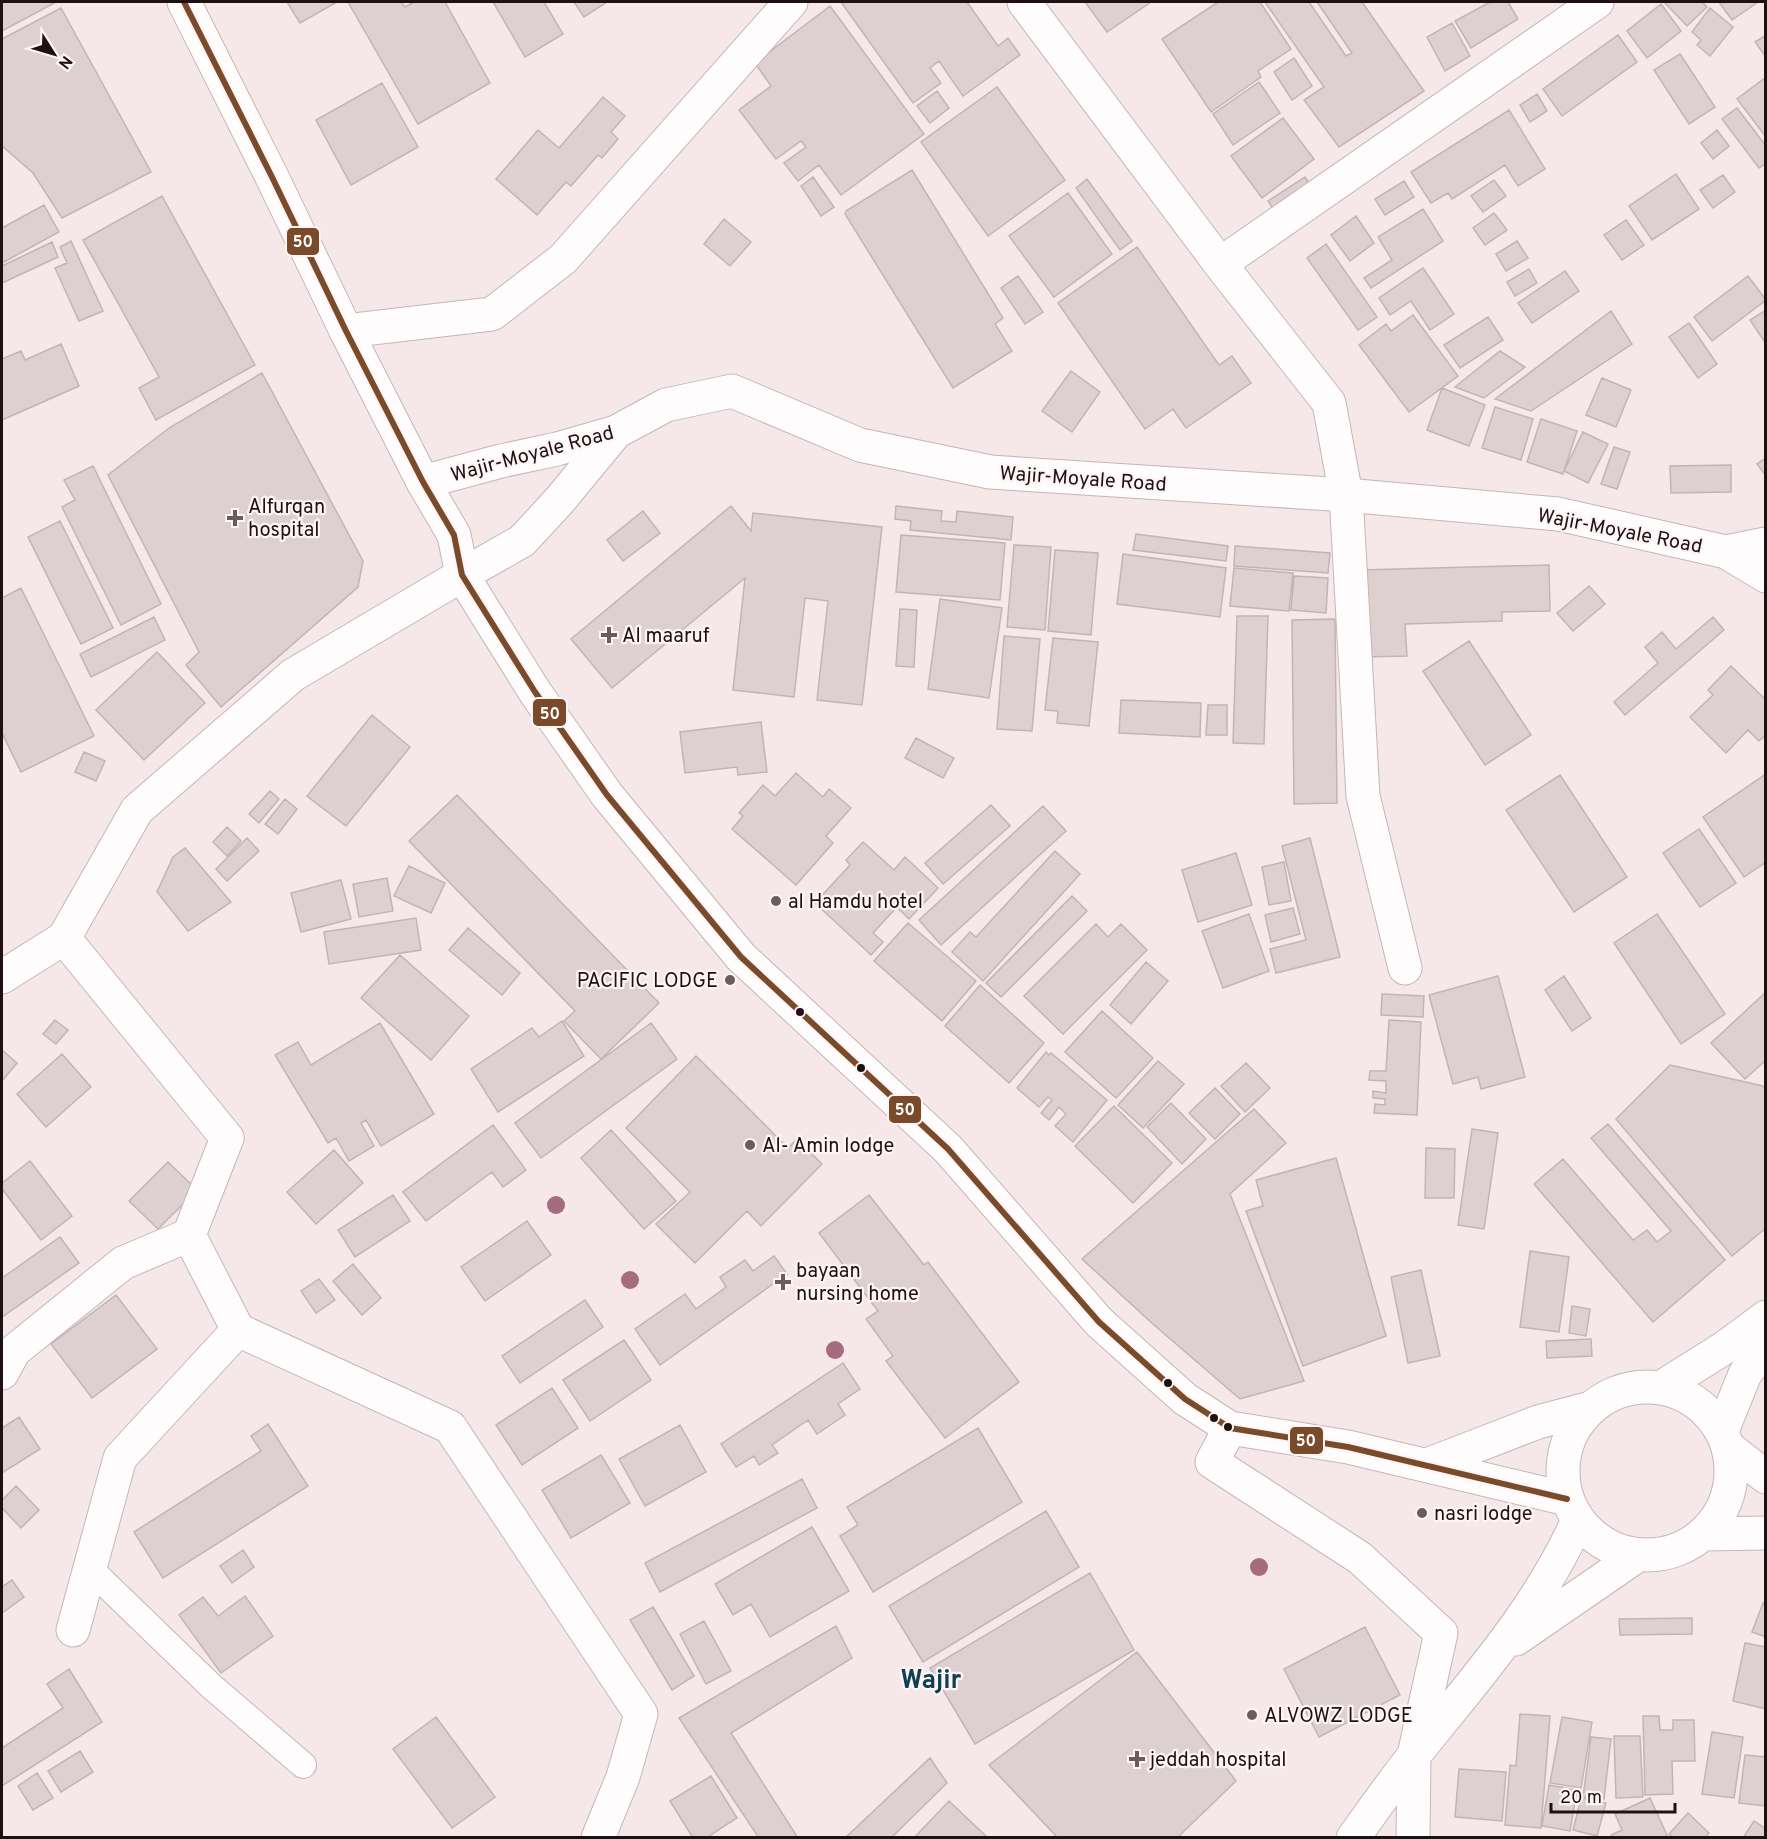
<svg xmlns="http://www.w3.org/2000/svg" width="1767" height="1839" font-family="Overpass,sans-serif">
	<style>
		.building { fill: #ded0d1; stroke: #c2b4b6; stroke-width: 1.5 }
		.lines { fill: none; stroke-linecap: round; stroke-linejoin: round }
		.service-casing { stroke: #c4b6b8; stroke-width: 28 }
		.minor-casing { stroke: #c4b6b8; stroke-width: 35 }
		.tertiary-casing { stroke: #c4b6b8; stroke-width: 35 }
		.secondary-casing { stroke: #c4b6b8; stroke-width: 35 }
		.trunk-casing { stroke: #c4b6b8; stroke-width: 35 }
		.service { stroke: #fefcfc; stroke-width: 26 }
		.minor { stroke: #fefcfc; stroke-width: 33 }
		.tertiary { stroke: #fefcfc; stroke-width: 33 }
		.secondary { stroke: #fefcfc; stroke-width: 33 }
		.trunk { stroke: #fefcfc; stroke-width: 33 }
		.bus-1-casing { stroke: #fdf4f5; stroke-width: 10 }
		.bus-1 { stroke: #7a4b2a; stroke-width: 6 }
		.tree { fill: #a56b7e }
		.poi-dot { fill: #6a5c5e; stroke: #fdf4f5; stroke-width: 2 }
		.bus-dot { fill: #1f1013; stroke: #fdf4f5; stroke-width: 2 }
		.labels { text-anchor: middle; stroke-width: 4.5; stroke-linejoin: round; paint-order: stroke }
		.street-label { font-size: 20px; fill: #1f1013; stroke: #fdf4f5 }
		.poi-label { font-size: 20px; fill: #1f1013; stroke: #fdf4f5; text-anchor: start }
		.district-label { font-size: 26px; font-weight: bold; fill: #0e3f52; stroke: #fdf4f5 }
		.line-badge { stroke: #fdf4f5; stroke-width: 2 }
		.badge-label { font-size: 16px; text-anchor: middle; font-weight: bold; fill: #fff }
	</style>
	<rect width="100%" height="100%" fill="#f6e8e9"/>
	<path class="building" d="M2 2H56L2 31Z
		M287 2H337L300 23Z
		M348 2H401L405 7 414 2H445L490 83 418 124Z
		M493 2H544L563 34 525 57Z
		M574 2H607L584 17Z
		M841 2H967L998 46 1008 38 1020 55 963 96 939 61 930 68 941 83 913 103Z
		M1085 2H1151L1107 32Z
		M1218 2H1260L1291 49 1258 71 1261 77 1211 112 1162 39Z
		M1265 2H1309L1346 56 1352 53 1317 2H1362L1424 91 1339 147 1304 100 1324 87Z
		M1490 2H1508L1518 19 1471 48 1455 21Z
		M1667 2H1702L1707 7 1687 26 1665 3Z
		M1719 2H1758L1732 20Z
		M1661 4 1681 31 1647 58 1627 31Z
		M830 6 924 134 841 195 819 165 798 181 784 163 806 147 801 141 776 159 739 110 771 86 755 63Z
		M61 8 151 172 62 218 33 173 2 146V39Z
		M1710 8 1733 27 1710 56 1697 45 1701 40 1692 32Z
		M1452 23 1470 56 1445 71 1427 37Z
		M1618 35 1637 62 1562 116 1543 89Z
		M1766 35V57L1755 42Z
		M1680 54 1715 107 1689 124 1654 70Z
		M1294 58 1312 86 1292 100 1274 72Z
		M1765 78 1766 79V137L1737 99Z
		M1259 82 1280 113 1233 145 1213 114Z
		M382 83 418 147 351 185 316 120Z
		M997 87 1065 180 988 236 921 142Z
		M937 91 949 108 930 123 917 106Z
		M1537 94 1547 111 1530 122 1520 105Z
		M603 97 625 116 611 132 618 139 602 158 598 155 571 186 566 182 537 215 496 179 538 130 559 148Z
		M1737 108 1766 146V163L1759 168 1722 119Z
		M1509 110 1545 169 1518 186 1505 165 1452 199 1448 193 1431 203 1411 172Z
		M1283 118 1314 159 1262 198 1231 156Z
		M1717 130 1729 146 1713 159 1701 143Z
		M912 170 1003 318 995 324 1012 351 953 388 845 214 846 211Z
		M1676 174 1699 209 1652 240 1629 206Z
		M1723 175 1735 192 1713 208 1700 190Z
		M813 177 834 207 821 216 801 186Z
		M1305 177 1313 189 1276 213 1268 201Z
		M1087 179 1132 241 1120 250 1076 188Z
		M1494 180 1506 196 1483 212 1471 196Z
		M1404 181 1414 197 1385 215 1375 199Z
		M1068 193 1112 254 1054 297 1009 236Z
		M162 196 255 365 156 420 139 388 159 377 83 240Z
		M44 205 59 232 2 263V228Z
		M1423 209 1443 241 1371 288 1364 278 1392 260 1378 237Z
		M1494 213 1507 230 1485 245 1473 228Z
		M1356 216 1374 243 1350 261 1331 235Z
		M724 219 751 242 730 266 704 244Z
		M1626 220 1644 245 1622 260 1604 235Z
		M71 241 103 311 79 321 55 268 67 263 60 247Z
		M1517 241 1528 258 1506 271 1496 254Z
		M52 242 58 257 2 283V266Z
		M1326 244 1377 317 1358 330 1307 258Z
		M1137 247 1219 365 1232 356 1251 383 1186 428 1173 409 1145 429 1058 303Z
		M1423 268 1454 314 1430 330 1411 301 1390 315 1379 298Z
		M1529 269 1537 283 1515 296 1507 282Z
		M1565 271 1579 291 1532 323 1518 303Z
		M1018 276 1043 312 1025 324 1001 288Z
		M1748 276 1766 300 1712 341 1694 317Z
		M1766 310V344L1750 320Z
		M1611 311 1632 344 1531 411 1495 399Z
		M1413 315 1458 376 1409 412 1359 345 1386 324 1391 331Z
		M1488 317 1503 340 1460 368 1444 345Z
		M1689 323 1717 364 1698 378 1669 337Z
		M61 344 79 386 2 420V359L21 351 25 360Z
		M1500 351 1525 367 1484 398 1455 387Z
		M1071 371 1100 392 1072 432 1042 411Z
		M262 373 363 561 358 587 221 707 186 665 199 652 108 475 169 428Z
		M1602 378 1631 390 1616 427 1586 415Z
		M1442 388 1485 405 1469 446 1427 430Z
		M1495 407 1533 419 1521 460 1482 448Z
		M1541 419 1577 431 1563 474 1527 462Z
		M1583 432 1608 444 1588 483 1564 471Z
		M1614 447 1630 452 1617 489 1601 484Z
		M1766 458V476L1757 464Z
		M1731 465V492L1671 493 1670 466Z
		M93 466 161 604 121 625 62 507 75 500 64 480Z
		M731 506 751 531 753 513 882 527 862 705 817 700 828 601 805 598 794 697 733 690 745 578 612 688 571 639Z
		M896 506 942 511 941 521 956 522 957 511 1013 517 1011 540 910 530 911 521 895 519Z
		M643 511 660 533 623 561 607 540Z
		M60 521 113 628 81 644 28 537Z
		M1136 534 1228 546 1226 561 1133 550Z
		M901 535 1005 543 1000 600 896 592Z
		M1014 545 1051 547 1045 630 1007 627Z
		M1235 546 1330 553 1328 573 1234 566Z
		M1055 550 1098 553 1091 635 1048 631Z
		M1123 554 1226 568 1220 617 1117 604Z
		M1549 565 1550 611 1502 612V621L1405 624 1407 656 1363 657 1361 570Z
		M1234 568 1293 573 1289 611 1230 606Z
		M1294 576 1328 578 1326 613 1291 610Z
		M1589 586 1605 604 1573 631 1557 613Z
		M21 588 94 736 21 772 2 733V598Z
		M940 599 1002 608 989 698 928 689Z
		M900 609 917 610 914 667 896 666Z
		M1237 616H1268L1264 744 1233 743Z
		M154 617 165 640 91 677 80 654Z
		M1713 617 1724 630 1625 715 1614 702 1658 663 1645 647 1662 632 1676 649Z
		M1335 619 1337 803 1294 804 1292 620Z
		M1004 636 1040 639 1032 731 997 729Z
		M1053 638 1098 642 1089 726 1057 723 1058 711 1045 710Z
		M1469 641 1531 735 1485 765 1423 671Z
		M157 652 205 703 144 760 96 710Z
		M1731 666 1766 700V735L1759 741 1748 730 1726 753 1690 717 1713 695 1708 690Z
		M1121 700 1201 703 1200 737 1119 733Z
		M1208 705H1227V735H1206Z
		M372 715 410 747 346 826 307 796Z
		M761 722 767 772 738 775 737 767 685 773 680 732Z
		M916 738 954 758 943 778 905 758Z
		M84 752 105 761 96 781 75 772Z
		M796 773 823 797 829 789 851 808 826 836 833 843 796 885 732 829 743 816 739 813 763 785 775 796Z
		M1766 774V862L1744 877 1703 817Z
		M1560 775 1627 877 1574 912 1506 810Z
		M270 791 279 799 259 823 249 814Z
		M457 795 659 1003 601 1059 564 1021 575 1011 409 841Z
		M285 799 297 809 278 834 265 824Z
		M991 805 1010 826 943 884 925 863Z
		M1043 806 1066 831 941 945 919 920Z
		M227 827 241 841 227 856 213 842Z
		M1699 829 1736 883 1700 907 1663 853Z
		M247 838 259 851 227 881 216 869Z
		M1310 838 1340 957 1276 973 1270 949 1306 940 1282 846Z
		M863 842 894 870 905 857 938 888 909 919 897 907 873 933 883 942 871 955 815 903 850 865 846 860Z
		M185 848 231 902 188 931 157 892 173 857Z
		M1055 851 1080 874 983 981 952 952 970 932 976 937Z
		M1236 853 1252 905 1198 922 1182 870Z
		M1284 862 1291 901 1269 905 1262 867Z
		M409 866 445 883 431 913 394 896Z
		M387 878 393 911 359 917 353 884Z
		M341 880 351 919 301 932 291 893Z
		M1072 896 1087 911 1001 997 986 983Z
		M1293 908 1300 934 1271 942 1265 915Z
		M1249 914 1269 971 1223 988 1202 931Z
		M1657 914 1725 1014 1681 1044 1614 943Z
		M416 918 421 950 329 964 324 932Z
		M908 923 976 981 942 1021 874 961Z
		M1096 924 1108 937 1121 924 1147 950 1063 1034 1024 996Z
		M468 928 520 973 502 995 449 950Z
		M400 955 469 1016 431 1060 361 998Z
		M1146 962 1168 981 1131 1024 1110 1005Z
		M1498 976 1525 1077 1481 1089 1478 1077 1453 1084 1429 995Z
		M1564 976 1591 1018 1572 1031 1545 990Z
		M980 985 1044 1043 1009 1083 945 1026Z
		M1766 992V1060L1745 1079 1711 1043Z
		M1382 994 1424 996 1423 1017 1381 1015Z
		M1102 1011 1153 1058 1116 1098 1065 1052Z
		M55 1020 68 1030 56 1044 43 1034Z
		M1389 1020 1421 1022 1417 1115 1374 1113 1375 1104 1385 1105V1099L1373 1098V1091L1386 1093V1081L1369 1080 1370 1071H1386Z
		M562 1021 584 1056 498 1112 471 1069 532 1028 539 1037Z
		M380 1023 434 1114 381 1146 366 1120 361 1123 374 1146 349 1161 336 1138 328 1143 275 1055 298 1042 311 1065Z
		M651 1023 677 1059 541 1158 515 1123Z
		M2 1050 17 1063 2 1081Z
		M1046 1052 1049 1055 1051 1053 1107 1100 1073 1142 1055 1126 1066 1114 1059 1107 1049 1120 1041 1113 1052 1100 1048 1097 1039 1107 1017 1088Z
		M62 1054 91 1087 46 1127 17 1094Z
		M696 1056 788 1148 797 1139 822 1164 761 1226 747 1211 695 1263 656 1224 690 1192 626 1128Z
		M1158 1061 1184 1084 1143 1128 1118 1105Z
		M1246 1063 1270 1088 1245 1112 1221 1086Z
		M1670 1065 1763 1086 1766 1089V1228L1732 1256 1616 1119Z
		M1215 1088 1240 1114 1215 1139 1189 1113Z
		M1171 1103 1206 1139 1182 1164 1147 1127Z
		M1114 1106 1172 1163 1133 1203 1075 1146Z
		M1254 1109 1286 1143 1230 1194 1304 1381 1240 1399 1154 1325 1082 1259Z
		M1608 1124 1725 1260 1653 1322 1534 1184 1563 1159 1633 1240 1647 1230 1657 1242 1671 1231 1591 1138Z
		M493 1125 526 1170 503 1187 492 1172 426 1221 403 1192Z
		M1472 1129 1498 1133 1484 1229 1458 1225Z
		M611 1130 676 1201 644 1229 581 1158Z
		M1426 1148 1455 1149 1454 1198H1425Z
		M334 1150 363 1183 316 1224 287 1192Z
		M1336 1158 1386 1336 1303 1366 1246 1211 1263 1206 1256 1180Z
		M30 1161 72 1216 41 1240 2 1189V1183Z
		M168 1162 197 1190 158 1229 129 1201Z
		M393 1195 410 1221 355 1257 338 1230Z
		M869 1195 924 1265 928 1262 1019 1382 945 1438 886 1361 893 1356 866 1319 878 1311 819 1233Z
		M527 1221 551 1255 485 1301 461 1267Z
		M60 1237 79 1263 2 1317V1278Z
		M1530 1251 1569 1257 1559 1332 1520 1327Z
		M774 1256 787 1274 660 1365 635 1329 685 1294 696 1309 726 1287 720 1277 745 1260 753 1271Z
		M353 1264 381 1298 362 1315 333 1281Z
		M1421 1270 1440 1356 1408 1363 1391 1277Z
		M319 1279 335 1300 316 1313 301 1291Z
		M116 1295 157 1349 92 1398 51 1344Z
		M585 1300 603 1327 520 1383 502 1356Z
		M1572 1306 1590 1309 1586 1336 1569 1333Z
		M1591 1339 1592 1356 1547 1358 1546 1341Z
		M624 1340 651 1380 590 1421 563 1380Z
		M843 1363 860 1389 838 1404 845 1415 817 1434 808 1420 772 1445 778 1453 759 1465 754 1456 736 1467 721 1444Z
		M552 1388 578 1428 522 1465 496 1425Z
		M19 1417 40 1449 2 1473V1428Z
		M268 1424 308 1486 163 1578 134 1532 261 1451 251 1436Z
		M680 1425 706 1472 645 1506 619 1459Z
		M978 1428 1022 1502 873 1592 840 1536 858 1525 847 1507Z
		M601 1455 630 1503 571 1538 542 1490Z
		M802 1479 817 1508 660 1592 645 1563Z
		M16 1486 39 1510 21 1528 2 1508V1500Z
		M1046 1511 1079 1567 923 1662 889 1606Z
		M812 1527 849 1591 770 1637 751 1604 733 1615 715 1584Z
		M243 1550 254 1567 232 1583 220 1566Z
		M1090 1573 1134 1650 975 1744 930 1668Z
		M12 1580 24 1597 2 1613V1587Z
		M245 1596 273 1636 221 1673 179 1615 203 1597 218 1616Z
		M1763 1603 1766 1604V1637L1752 1632Z
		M653 1607 694 1676 672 1690 630 1620Z
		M1692 1618V1634L1620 1635 1619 1619Z
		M704 1621 731 1671 706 1684 680 1634Z
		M836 1626 852 1658 731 1733 798 1838H759L679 1718Z
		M1365 1627 1400 1695 1319 1737 1284 1669Z
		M1745 1643 1766 1647V1709L1733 1701Z
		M1137 1652 1236 1781 1177 1838H1058L989 1765Z
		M69 1669 102 1722 2 1786V1748L63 1708 47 1684Z
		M1520 1714 1550 1716 1541 1828 1505 1825 1510 1765 1516 1766Z
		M1643 1716H1659L1660 1730H1673V1720H1694L1695 1761H1672L1673 1794 1645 1795Z
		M436 1717 495 1797 452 1828 393 1749Z
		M1562 1717 1592 1722 1581 1788 1550 1783Z
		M1712 1732 1743 1737 1734 1798 1702 1794Z
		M1614 1736H1640L1643 1797 1616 1798Z
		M1591 1737 1611 1739 1604 1799 1583 1797Z
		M80 1751 93 1772 61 1792 48 1771Z
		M1745 1755 1766 1757V1806L1739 1803Z
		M930 1758 947 1783 891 1838H845Z
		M1459 1769 1506 1772 1502 1821 1455 1817Z
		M37 1773 53 1798 33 1810 18 1786Z
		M711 1776 737 1818 706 1838H693L670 1801Z
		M1549 1785 1577 1790 1570 1831 1542 1826Z
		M1581 1798 1606 1803 1597 1836 1573 1830Z
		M1650 1798 1667 1835 1663 1838H1613L1611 1835 1622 1830 1615 1814Z
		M949 1801 988 1838H914Z
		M1688 1813 1709 1833 1705 1838H1673L1669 1834Z
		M1754 1821 1766 1829V1838H1743Z"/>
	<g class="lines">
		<g class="service-casing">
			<path id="service" d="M90 1569 211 1686 303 1765"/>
		</g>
		<g class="minor-casing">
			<path id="minor" d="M1024 2 1220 264 1329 403 1346 495 1363 796 1405 968
				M1220 264 1597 2
				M346 331 492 314 563 259 791 2
				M64 938 227 1138 189 1235 238 1330 450 1427 641 1714 623 1777 598 1838
				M2 977 64 938 137 810 293 675 462 575
				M2 1373 14 1351 123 1263 189 1235
				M1662 1387 1724 1348 1766 1317
				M1230 1428 1212 1462 1360 1558 1441 1633 1414 1755
				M1722 1431 1745 1374 1766 1346
				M73 1630 120 1458 238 1330"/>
		</g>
		<g class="tertiary-casing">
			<path id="tertiary" d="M1516 1639 1638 1555
				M1353 1838C1374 1809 1394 1780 1416 1753 1476 1678 1539 1608 1578 1520
				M1413 1838 1414 1755"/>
		</g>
		<g class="secondary-casing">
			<path id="secondary" d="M423 482 501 461 557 449 616 432 666 405 732 391 860 445 990 472 1346 495 1558 514 1726 552 1766 544
				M1726 552 1766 576
				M462 575 522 541 559 501 616 432"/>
		</g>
		<g class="trunk-casing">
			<path id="trunk" d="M184 2 272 177 346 331 423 482 454 535 462 575 535 692 607 795 741 957 948 1149 1099 1322 1185 1399 1230 1428 1348 1447 1567 1499
				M1563 1471a84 84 0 1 1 168 0a84 84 0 1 1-168 0Z
				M1729 1448 1766 1477
				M1427 1465 1538 1422 1591 1408
				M1703 1534 1766 1533"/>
		</g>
		<use href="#service" class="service"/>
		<use href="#minor" class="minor"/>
		<use href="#tertiary" class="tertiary"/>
		<use href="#secondary" class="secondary"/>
		<use href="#trunk" class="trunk"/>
		<g class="bus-1-casing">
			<path id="bus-1" d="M184 2 272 177 346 331 423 482 454 535 462 575 535 692 607 795 741 957 948 1149 1099 1322 1185 1399 1230 1428 1348 1447 1567 1499"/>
		</g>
		<use href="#bus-1" class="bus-1"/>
	</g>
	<g class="tree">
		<circle cx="556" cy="1205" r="9"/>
		<circle cx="630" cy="1280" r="9"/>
		<circle cx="835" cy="1350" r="9"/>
		<circle cx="1259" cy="1567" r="9"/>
	</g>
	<g class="poi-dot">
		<path d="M232 509h6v6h6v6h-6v6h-6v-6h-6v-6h6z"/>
		<path d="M606 626h6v6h6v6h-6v6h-6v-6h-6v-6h6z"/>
		<circle cx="776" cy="901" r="6"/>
		<circle cx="730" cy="980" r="6"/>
		<circle cx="750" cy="1145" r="6"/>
		<path d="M780 1273h6v6h6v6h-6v6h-6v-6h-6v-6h6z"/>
		<circle cx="1422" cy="1513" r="6"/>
		<circle cx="1252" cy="1715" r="6"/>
		<path d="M1134 1750h6v6h6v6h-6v6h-6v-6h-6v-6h6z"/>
	</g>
	<g class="bus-dot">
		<circle cx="800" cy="1012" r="5"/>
		<circle cx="861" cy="1068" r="5"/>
		<circle cx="1168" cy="1383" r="5"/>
		<circle cx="1214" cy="1418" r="5"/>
		<circle cx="1228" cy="1427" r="5"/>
	</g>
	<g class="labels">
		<g class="street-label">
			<text transform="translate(532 453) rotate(-15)" y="7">Wajir-Moyale Road</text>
			<text transform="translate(1083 478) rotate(4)" y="7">Wajir-Moyale Road</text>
			<text transform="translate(1620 530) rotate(11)" y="7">Wajir-Moyale Road</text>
		</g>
		<g class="poi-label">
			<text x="248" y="513">Alfurqan<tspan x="248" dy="23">hospital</tspan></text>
			<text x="622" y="642">Al maaruf</text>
			<text x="788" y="908">al Hamdu hotel</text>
			<text x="718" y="987" text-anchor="end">PACIFIC LODGE</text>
			<text x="762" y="1152">Al- Amin lodge</text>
			<text x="796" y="1277">bayaan<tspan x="796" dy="23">nursing home</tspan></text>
			<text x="1434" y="1520">nasri lodge</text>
			<text x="1264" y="1722">ALVOWZ LODGE</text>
			<text x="1150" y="1766">jeddah hospital</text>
		</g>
		<g class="district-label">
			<text x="931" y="1688">Wajir</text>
		</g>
	</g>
	<g class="line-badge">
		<rect x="286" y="227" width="34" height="29" rx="6" fill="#7a4b2a"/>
		<rect x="532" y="698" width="35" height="29" rx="6" fill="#7a4b2a"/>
		<rect x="888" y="1095" width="34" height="29" rx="6" fill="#7a4b2a"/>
		<rect x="1289" y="1426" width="35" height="29" rx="6" fill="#7a4b2a"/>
	</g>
	<g class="badge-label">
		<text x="303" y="247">50</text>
		<text x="550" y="719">50</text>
		<text x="905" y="1115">50</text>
		<text x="1306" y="1446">50</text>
	</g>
	<rect width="1767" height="1839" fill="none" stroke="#1f1013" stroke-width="6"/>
	<g transform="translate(54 54) rotate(127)" stroke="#fdf4f5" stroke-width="4.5" paint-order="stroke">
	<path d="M0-4.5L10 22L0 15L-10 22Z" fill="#1f1013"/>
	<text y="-9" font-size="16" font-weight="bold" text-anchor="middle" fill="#1f1013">N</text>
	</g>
	<path d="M1551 1803v9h124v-9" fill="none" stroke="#1f1013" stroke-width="3"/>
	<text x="1560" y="1803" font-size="18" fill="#1f1013" stroke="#fdf4f5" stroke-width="4.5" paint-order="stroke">20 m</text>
</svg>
